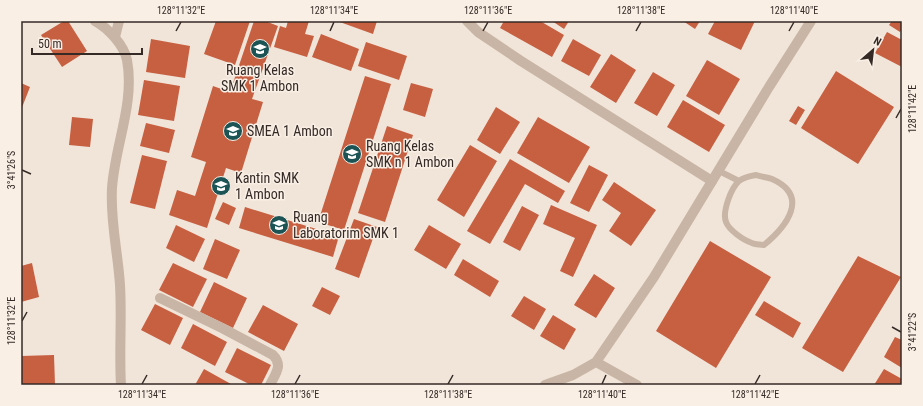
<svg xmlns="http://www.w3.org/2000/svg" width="923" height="406" font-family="'Roboto Condensed',sans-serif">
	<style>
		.building { fill: #c75f41 }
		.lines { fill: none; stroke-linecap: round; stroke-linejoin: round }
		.service { stroke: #c9b5a5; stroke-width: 6 }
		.minor { stroke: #c9b5a5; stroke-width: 10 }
		.tertiary { stroke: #c9b5a5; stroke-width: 10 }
		.ticks { fill: none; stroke: #352a26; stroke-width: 1.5 }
		.labels { text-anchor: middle; stroke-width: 3; stroke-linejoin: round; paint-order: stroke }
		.poi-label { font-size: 14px; fill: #352a26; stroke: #f9efe5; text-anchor: start }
		.neatline { fill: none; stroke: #352a26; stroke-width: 1.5 }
		.ticks-label { font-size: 10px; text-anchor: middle; fill: #352a26 }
	</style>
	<rect width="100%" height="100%" fill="#f1e5d9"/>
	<path class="building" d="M64 21H68L87 51 62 67 41 35Z
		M216 21H250L235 65 204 54Z
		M254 21H265L278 26 252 99 263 102 241 173 226 168 207 228 169 215 177 190 195 196 206 162 191 157 213 86 230 92Z
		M288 21H309L305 34 314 36 307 57 274 47 280 26 286 28Z
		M337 21H377L373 34Z
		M504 21H540L564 35 552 57 500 28Z
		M552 21H569L564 29Z
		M683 21H700L695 29Z
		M715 21H755L741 50 708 34Z
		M892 21H902V29L900 32 889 25Z
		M887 32 902 40V67L875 53Z
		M321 34 359 49 351 71 312 57Z
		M151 39 190 46 185 78 146 72Z
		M573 39 601 55 589 76 561 61Z
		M366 42 407 56 399 80 358 66Z
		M611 54 636 70 616 103 590 87Z
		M707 60 740 79 719 115 686 96Z
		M836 71 894 107 858 164 801 128Z
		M653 72 675 85 657 116 634 103Z
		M365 76 391 84 344 230 318 222Z
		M144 80 180 86 174 121 138 115Z
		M21 83 30 87 21 110Z
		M411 83 433 89 425 117 403 110Z
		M683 100 725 125 709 152 667 127Z
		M798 106 805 110 796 125 789 121Z
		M496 107 520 122 500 154 477 140Z
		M72 117 93 119 90 147 69 145Z
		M538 117 590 147 569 183 517 153Z
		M146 123 175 130 169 153 140 146Z
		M387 126 413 135 385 222 358 213Z
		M470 145 497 161 464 217 437 200Z
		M142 155 167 161 155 209 130 203Z
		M510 159 565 191 558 203 525 184 490 244 467 231Z
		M589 165 608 175 589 212 570 203Z
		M614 182 656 210 631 246 609 231 621 213 602 200Z
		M223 202 236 208 229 225 215 219Z
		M551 205 597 225 573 277 560 271 575 238 543 224Z
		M522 206 539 215 520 251 503 242Z
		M245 207 339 236 333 257 239 228Z
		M354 219 377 227 359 278 335 269Z
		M176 225 205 239 194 262 166 248Z
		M429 225 461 244 446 269 414 250Z
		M215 239 240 250 227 279 203 269Z
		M710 241 771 277 716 368 656 331Z
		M858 256 901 277 843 372 802 348Z
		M463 259 499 281 490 297 454 275Z
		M32 263 39 297 21 302V266Z
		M173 263 207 279 193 307 159 290Z
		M594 274 615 288 596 318 574 305Z
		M214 282 247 298 233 328 200 312Z
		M322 287 340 296 330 315 312 306Z
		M524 296 546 309 534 330 511 316Z
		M764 301 801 323 793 338 755 315Z
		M155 304 183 318 170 345 141 330Z
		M263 305 298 324 284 351 248 332Z
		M553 315 576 329 564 350 540 336Z
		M193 324 227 342 215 366 181 348Z
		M895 337 902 340V368L884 357Z
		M237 348 271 365 261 385H251L225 372Z
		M54 355 55 385H22L21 356Z
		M204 369 231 384V385H195Z
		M884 369 902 379V385H874Z"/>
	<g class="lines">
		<path class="service" d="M719 171 739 181
			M756 175C761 177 767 177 772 179 810 196 787 226 764 245 760 244 755 245 752 243 743 240 729 230 726 222 722 212 731 188 739 181 744 177 750 176 756 175Z"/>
		<path class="minor" d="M467 21 478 32 521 61 712 181
			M115 37 119 21
			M160 298 222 328 273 355C283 365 276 373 270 385"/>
		<path class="tertiary" d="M95 21C108 28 124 45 127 60 135 103 115 145 112 188 110 221 118 253 120 285 122 318 119 352 121 385
			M596 362 637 385
			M545 385 573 375 596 362 654 277 769 87 811 21"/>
	</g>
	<path class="ticks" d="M176 31 181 22M330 31 334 22M483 31 488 22M636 31 641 22M789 31 794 22M896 118 901 109M22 170 31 174M22 321 27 312M892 327 901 332M142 384 147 375M295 384 300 375M448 384 453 375M602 384 606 375M755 384 760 375"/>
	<defs>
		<g id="school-disc" transform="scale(1)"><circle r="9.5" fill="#1c5456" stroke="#f9efe5"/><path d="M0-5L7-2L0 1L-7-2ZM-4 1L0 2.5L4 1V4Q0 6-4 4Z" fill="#fff"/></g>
	</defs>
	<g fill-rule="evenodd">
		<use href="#school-disc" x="260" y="49"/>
		<use href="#school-disc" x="233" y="131"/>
		<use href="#school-disc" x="352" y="154"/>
		<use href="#school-disc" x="221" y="186"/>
		<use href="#school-disc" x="279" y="225"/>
	</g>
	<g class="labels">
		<g class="poi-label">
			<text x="260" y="75" text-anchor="middle">Ruang Kelas<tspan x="260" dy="16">SMK 1 Ambon</tspan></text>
			<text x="247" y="136">SMEA 1 Ambon</text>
			<text x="366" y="151">Ruang Kelas<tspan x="366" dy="16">SMK n 1 Ambon</tspan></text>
			<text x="235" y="183">Kantin SMK<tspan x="235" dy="16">1 Ambon</tspan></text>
			<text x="293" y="222">Ruang<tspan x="293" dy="16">Laboratorim SMK 1</tspan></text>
		</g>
	</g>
	<rect width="923" height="406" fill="none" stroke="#f9efe5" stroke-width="44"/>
	<g transform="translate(873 50) rotate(28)" stroke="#f9efe5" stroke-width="3" paint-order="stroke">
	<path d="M0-3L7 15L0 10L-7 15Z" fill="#352a26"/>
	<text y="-6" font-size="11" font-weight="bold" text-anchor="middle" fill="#352a26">N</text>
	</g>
	<path d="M32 48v6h110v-6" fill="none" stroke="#352a26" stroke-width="2"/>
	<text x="38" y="48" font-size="12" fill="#352a26" stroke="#f9efe5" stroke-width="3" paint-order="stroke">50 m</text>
	<rect x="22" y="22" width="879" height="362" class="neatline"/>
	<g class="ticks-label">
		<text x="181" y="14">128°11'32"E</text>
		<text x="334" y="14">128°11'34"E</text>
		<text x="488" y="14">128°11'36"E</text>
		<text x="641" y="14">128°11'38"E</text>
		<text x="794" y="14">128°11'40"E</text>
		<text transform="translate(912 109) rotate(-90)" y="4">128°11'42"E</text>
		<text transform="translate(11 170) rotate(-90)" y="4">3°41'26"S</text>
		<text transform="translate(11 321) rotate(-90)" y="4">128°11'32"E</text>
		<text transform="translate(912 332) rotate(-90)" y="4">3°41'22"S</text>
		<text x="142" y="398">128°11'34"E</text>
		<text x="295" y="398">128°11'36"E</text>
		<text x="448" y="398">128°11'38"E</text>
		<text x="602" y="398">128°11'40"E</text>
		<text x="755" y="398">128°11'42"E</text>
	</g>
</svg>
